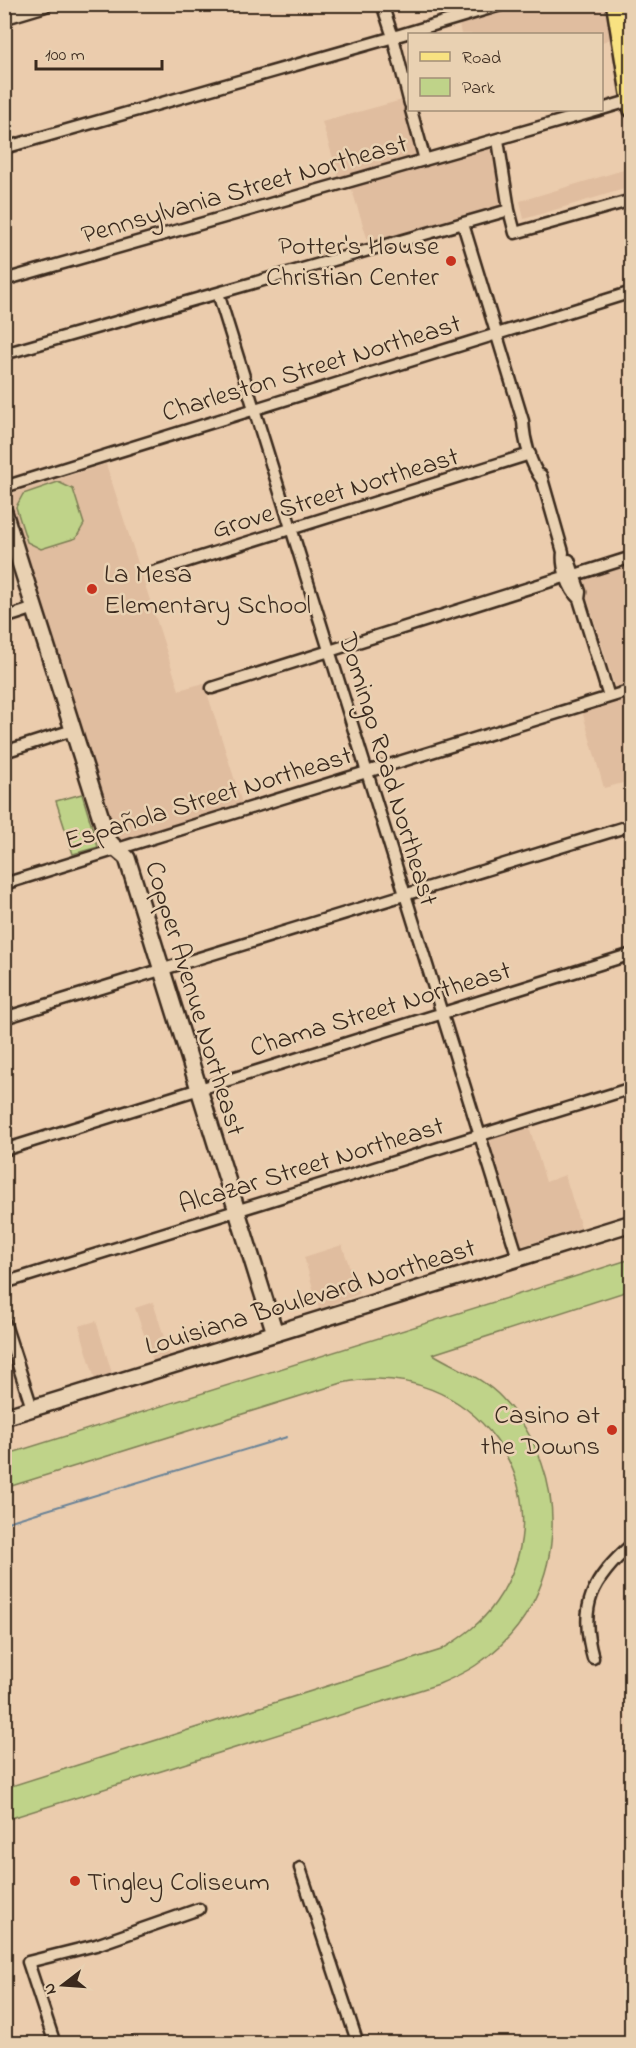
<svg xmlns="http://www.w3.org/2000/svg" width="636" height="2048" font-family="'Indie Flower',sans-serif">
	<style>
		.built { fill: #e0bd9f }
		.green { fill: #bfd389; stroke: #7d7e54; stroke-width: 1.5 }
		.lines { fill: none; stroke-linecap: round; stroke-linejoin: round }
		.stream { stroke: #6b8397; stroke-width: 2 }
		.street-casing { stroke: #3b2a1e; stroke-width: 15 }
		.secondary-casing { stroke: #3b2a1e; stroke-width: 20 }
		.primary-casing { stroke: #3b2a1e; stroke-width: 21 }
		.street { stroke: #e9d1b2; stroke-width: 10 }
		.secondary { stroke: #e9d1b2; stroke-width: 15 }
		.primary { stroke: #f8e281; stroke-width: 16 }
		.poi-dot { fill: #c8321e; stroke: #e9d1b2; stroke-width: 2 }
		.labels { text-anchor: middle; stroke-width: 5; stroke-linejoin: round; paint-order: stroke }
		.street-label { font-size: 27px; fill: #3b2a1e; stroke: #e9d1b2 }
		.poi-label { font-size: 27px; fill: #3b2a1e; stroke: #e9d1b2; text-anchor: end }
	</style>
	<rect width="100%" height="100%" fill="#ebccad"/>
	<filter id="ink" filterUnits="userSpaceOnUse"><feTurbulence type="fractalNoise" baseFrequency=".0167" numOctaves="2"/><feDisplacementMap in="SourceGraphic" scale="12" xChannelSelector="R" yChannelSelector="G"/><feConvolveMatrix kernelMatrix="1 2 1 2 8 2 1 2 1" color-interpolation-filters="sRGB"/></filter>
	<g filter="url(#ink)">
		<path class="built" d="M529 5H608L614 38 602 42V34H461L459 24Z
			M402 100 417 152 415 156 339 178 322 122Z
			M488 147 493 151 500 206 369 244 351 187Z
			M630 168 631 187 524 219 520 201Z
			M106 464 179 690 204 683 242 803 124 840 112 835 8 495Z
			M631 564V683L615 687 582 581Z
			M631 695V809L623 783 604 788 582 711Z
			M529 1126 546 1182 565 1175 581 1228 522 1246 519 1243 489 1147 492 1138Z
			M342 1245 359 1294 319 1309 304 1257Z
			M153 1302 170 1356 153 1361 135 1308Z
			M96 1321 112 1373 95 1379 79 1326Z"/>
		<path class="green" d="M58 482 73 489 84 524 76 538 41 549 27 542 16 507 23 494Z
			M82 794 98 847 73 854 56 801Z
			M631 1259V1290L433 1354C456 1368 482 1377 502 1398 575 1475 569 1601 479 1663 467 1672 453 1678 439 1684L5 1820V1788L441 1650C462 1637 482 1623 496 1602 573 1491 471 1354 342 1383L5 1488V1455Z"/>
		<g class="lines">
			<path class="stream" d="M4 1523 287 1437"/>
			<g class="street-casing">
				<path id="street" d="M382 4 393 37 410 104
					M393 37 504 4
					M602 109 632 100
					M411 110 425 160
					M498 140 509 210 515 233 632 200
					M4 148 387 39
					M463 224 523 421C524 440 530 464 542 480
					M4 280 599 110
					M218 293 518 1258
					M4 354 509 210
					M541 475 563 552C561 566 568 589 579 599
					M4 487 632 292
					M569 560 580 592 579 599 609 697
					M153 572 530 454
					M575 575 632 557
					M4 618 35 608
					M212 688 567 576
					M4 752 73 730
					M4 884 632 690
					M4 1018 632 825
					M4 1150 632 954
					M4 1283 632 1088
					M4 1321 32 1408
					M593 1658C578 1605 592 1580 632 1544
					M300 1868 358 2044
					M55 2044 28 1962 96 1945 199 1909"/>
			</g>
			<g class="secondary-casing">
				<path id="secondary" d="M4 16 44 4
					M4 512 108 840C114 848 120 851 127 858L275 1333
					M4 1417 632 1223"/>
			</g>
			<g class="primary-casing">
				<path id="primary" d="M615 4 632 109"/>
			</g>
			<use href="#street" class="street"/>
			<use href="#secondary" class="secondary"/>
			<use href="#primary" class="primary"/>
		</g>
	</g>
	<g class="poi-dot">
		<circle cx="451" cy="261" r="6"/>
		<circle cx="92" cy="589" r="6"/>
		<circle cx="612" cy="1430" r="6"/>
		<circle cx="75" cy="1881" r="6"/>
	</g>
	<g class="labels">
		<g class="street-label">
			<text transform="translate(244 188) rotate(-16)" y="9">Pennsylvania Street Northeast</text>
			<text transform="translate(311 367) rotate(-17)" y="9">Charleston Street Northeast</text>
			<text transform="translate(335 492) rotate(-17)" y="9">Grove Street Northeast</text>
			<text transform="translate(389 769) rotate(73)" y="9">Domingo Road Northeast</text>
			<text transform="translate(208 797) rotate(-17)" y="9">Española Street Northeast</text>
			<text transform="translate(196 998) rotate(73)" y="9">Copper Avenue Northeast</text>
			<text transform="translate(380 1008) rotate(-17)" y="9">Chama Street Northeast</text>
			<text transform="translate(311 1164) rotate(-17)" y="9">Alcazar Street Northeast</text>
			<text transform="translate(310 1296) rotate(-17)" y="9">Louisiana Boulevard Northeast</text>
		</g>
		<g class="poi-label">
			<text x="439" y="254">Potter's House<tspan x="439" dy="31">Christian Center</tspan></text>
			<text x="104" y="582" text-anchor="start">La Mesa<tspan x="104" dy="31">Elementary School</tspan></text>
			<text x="600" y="1423">Casino at<tspan x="600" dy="31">the Downs</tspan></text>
			<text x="87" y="1890" text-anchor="start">Tingley Coliseum</text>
		</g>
	</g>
	<rect width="636" height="2048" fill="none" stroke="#e9d1b2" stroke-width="24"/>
	<rect x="12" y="12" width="612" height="2024" fill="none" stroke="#3b2a1e" stroke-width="2" filter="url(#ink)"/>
	<rect x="408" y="33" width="195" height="78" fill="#e9d1b2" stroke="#a38e77" stroke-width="1.5"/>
	<rect x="420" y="52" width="30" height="9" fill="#f8e281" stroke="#a38e77" stroke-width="1.5"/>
	<text x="462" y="63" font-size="18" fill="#3b2a1e">Road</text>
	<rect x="420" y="78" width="30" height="18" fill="#bfd389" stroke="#a38e77" stroke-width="1.5"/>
	<text x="462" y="93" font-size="18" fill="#3b2a1e">Park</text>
	<g transform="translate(63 1985) rotate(253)" stroke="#e9d1b2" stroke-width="4.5" paint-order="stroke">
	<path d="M0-4.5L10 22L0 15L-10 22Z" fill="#3b2a1e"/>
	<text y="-9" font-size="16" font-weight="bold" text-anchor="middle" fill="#3b2a1e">N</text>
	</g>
	<path d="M36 60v9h126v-9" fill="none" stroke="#3b2a1e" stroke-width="3"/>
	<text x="45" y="60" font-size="18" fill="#3b2a1e" stroke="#e9d1b2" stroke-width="4.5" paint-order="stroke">100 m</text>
</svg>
